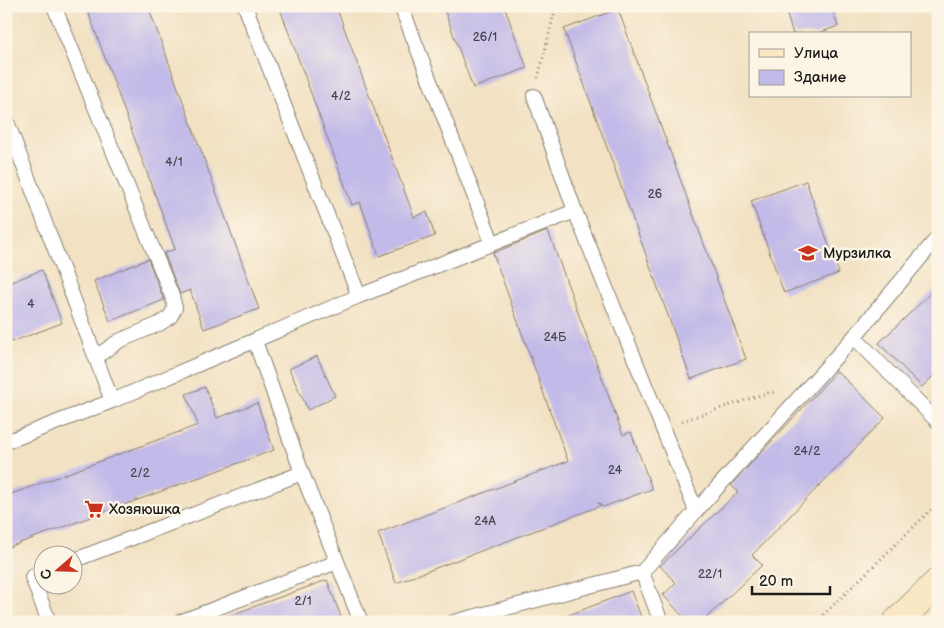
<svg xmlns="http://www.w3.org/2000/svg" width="944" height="628" font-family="'Balsamiq Sans',sans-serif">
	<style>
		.building { fill: #c2bae8 }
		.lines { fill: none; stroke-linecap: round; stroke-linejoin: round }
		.service-casing { stroke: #877e6f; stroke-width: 16 }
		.secondary-casing { stroke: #877e6f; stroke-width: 29 }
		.path { stroke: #877e6f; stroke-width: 3; stroke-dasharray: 1 4; stroke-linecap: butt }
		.service { stroke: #fff; stroke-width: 14 }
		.secondary { stroke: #fae7c3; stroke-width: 28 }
		.labels { text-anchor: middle; stroke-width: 5; stroke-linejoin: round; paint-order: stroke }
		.number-label { font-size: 12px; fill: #46444f }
		.poi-label { font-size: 15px; fill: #1c1c1c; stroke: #fcf5e5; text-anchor: start }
	</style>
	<rect width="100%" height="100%" fill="#fcf5e5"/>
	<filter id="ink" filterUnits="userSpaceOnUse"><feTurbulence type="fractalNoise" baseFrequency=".02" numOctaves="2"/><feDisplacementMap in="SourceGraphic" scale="10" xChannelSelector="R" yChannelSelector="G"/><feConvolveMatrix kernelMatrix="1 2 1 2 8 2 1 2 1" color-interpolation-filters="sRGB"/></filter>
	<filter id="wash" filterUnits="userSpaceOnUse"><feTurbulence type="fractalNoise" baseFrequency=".0096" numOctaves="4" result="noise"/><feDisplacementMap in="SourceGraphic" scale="20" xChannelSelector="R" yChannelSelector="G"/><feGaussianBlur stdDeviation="1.12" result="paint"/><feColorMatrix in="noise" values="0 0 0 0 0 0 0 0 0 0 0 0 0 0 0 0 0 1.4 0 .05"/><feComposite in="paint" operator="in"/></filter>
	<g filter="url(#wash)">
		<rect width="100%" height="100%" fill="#f2e1c2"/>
		<g id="blocks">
			<path class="building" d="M86 6H148L259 309 204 329 190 290 180 294 164 253 175 249Z
				M279 6H336L414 217 427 212 435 236 379 256 360 202 352 205Z
				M443 6H504L527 68 473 88Z
				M784 6H831L838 26 816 34H793Z
				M618 9 746 359 691 379 564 29Z
				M806 181 839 273 784 293 751 201Z
				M548 231 623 435 631 432 652 489 603 507 598 502 600 506 396 583 378 533 568 461 493 253Z
				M148 259 164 300 110 321 94 281Z
				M42 270 62 323 6 344V284Z
				M938 286V371L922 387 879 343Z
				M317 356 335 396 308 410 289 369Z
				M837 371 885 418 752 555 762 565 702 622H688L663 595 676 583 660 566 738 492 731 485Z
				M205 387 217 418 257 403 274 450 6 548V496L198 425 186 394Z
				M327 580 343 622H220V619Z
				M631 591 643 622H556V620Z"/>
		</g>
	</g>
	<g filter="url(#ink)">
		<use href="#blocks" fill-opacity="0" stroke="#877e6f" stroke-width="1"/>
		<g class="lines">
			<g class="service-casing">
				<path id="service" d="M54 6 172 296 175 308 170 317 159 324 119 341 96 357
					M401 6 492 242
					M534 96 575 211
					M6 119 112 401
					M359 296 575 211 696 511 854 337 938 422
					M854 337 938 237
					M255 341 302 473 361 622
					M6 442 112 401 359 296 245 6
					M72 561 302 473
					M642 572 696 511
					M42 573 32 577 49 622
					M180 622 337 562
					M454 622 642 572 661 622"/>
			</g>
			<g class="secondary-casing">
				<path id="secondary" d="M897 622 938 582"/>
			</g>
			<path class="path" d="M538 78 556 6
				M682 421 767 393 776 392
				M816 622 938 503"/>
			<use href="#service" class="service"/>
			<use href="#secondary" class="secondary"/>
		</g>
	</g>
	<defs>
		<g id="school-bare" transform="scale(1.5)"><path d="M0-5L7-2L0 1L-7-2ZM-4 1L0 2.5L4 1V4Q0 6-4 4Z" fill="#c8321e" stroke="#fcf5e5" stroke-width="2.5" paint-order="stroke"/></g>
		<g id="supermarket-bare" transform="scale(1.5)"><path d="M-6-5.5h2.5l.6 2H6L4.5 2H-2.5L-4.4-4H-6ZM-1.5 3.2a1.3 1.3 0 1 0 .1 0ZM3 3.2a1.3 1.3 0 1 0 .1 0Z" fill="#c8321e" stroke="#fcf5e5" stroke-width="2.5" paint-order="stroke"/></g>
	</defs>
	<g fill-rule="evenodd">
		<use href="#school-bare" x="808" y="253"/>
		<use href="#supermarket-bare" x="94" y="509"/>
	</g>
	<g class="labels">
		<g class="number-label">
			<text x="485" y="41">26/1</text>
			<text x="341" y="100">4/2</text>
			<text x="174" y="166">4/1</text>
			<text x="655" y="198">26</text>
			<text x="31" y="308">4</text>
			<text x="555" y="341">24Б</text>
			<text x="807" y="455">24/2</text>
			<text x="615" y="474">24</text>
			<text x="140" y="477">2/2</text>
			<text x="485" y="525">24А</text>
			<text x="710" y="578">22/1</text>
			<text x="303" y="605">2/1</text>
		</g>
		<g class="poi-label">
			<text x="823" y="258">Мурзилка</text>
			<text x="109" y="514">Хозяюшка</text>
		</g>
	</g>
	<rect width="944" height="628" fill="none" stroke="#fcf5e5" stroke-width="25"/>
	<rect x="749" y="32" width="162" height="65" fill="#fcf5e5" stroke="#a29e95"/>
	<rect x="759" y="49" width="25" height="8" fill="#fae7c3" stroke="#a29e95"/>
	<text x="794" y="58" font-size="15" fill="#1c1c1c">Улица</text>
	<rect x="759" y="70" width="25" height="15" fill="#c2bae8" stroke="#a29e95"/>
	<text x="794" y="82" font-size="15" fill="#1c1c1c">Здание</text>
	<g transform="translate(58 570) rotate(250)"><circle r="24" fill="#fcf5e5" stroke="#a29e95"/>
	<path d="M0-4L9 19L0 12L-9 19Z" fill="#c8321e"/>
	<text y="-8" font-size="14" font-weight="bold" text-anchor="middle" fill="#1c1c1c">С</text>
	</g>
	<path d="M752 586v8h78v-8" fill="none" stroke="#1c1c1c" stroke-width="2.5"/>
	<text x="759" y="586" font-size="15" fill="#1c1c1c" stroke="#fcf5e5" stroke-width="4" paint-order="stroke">20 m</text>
</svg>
